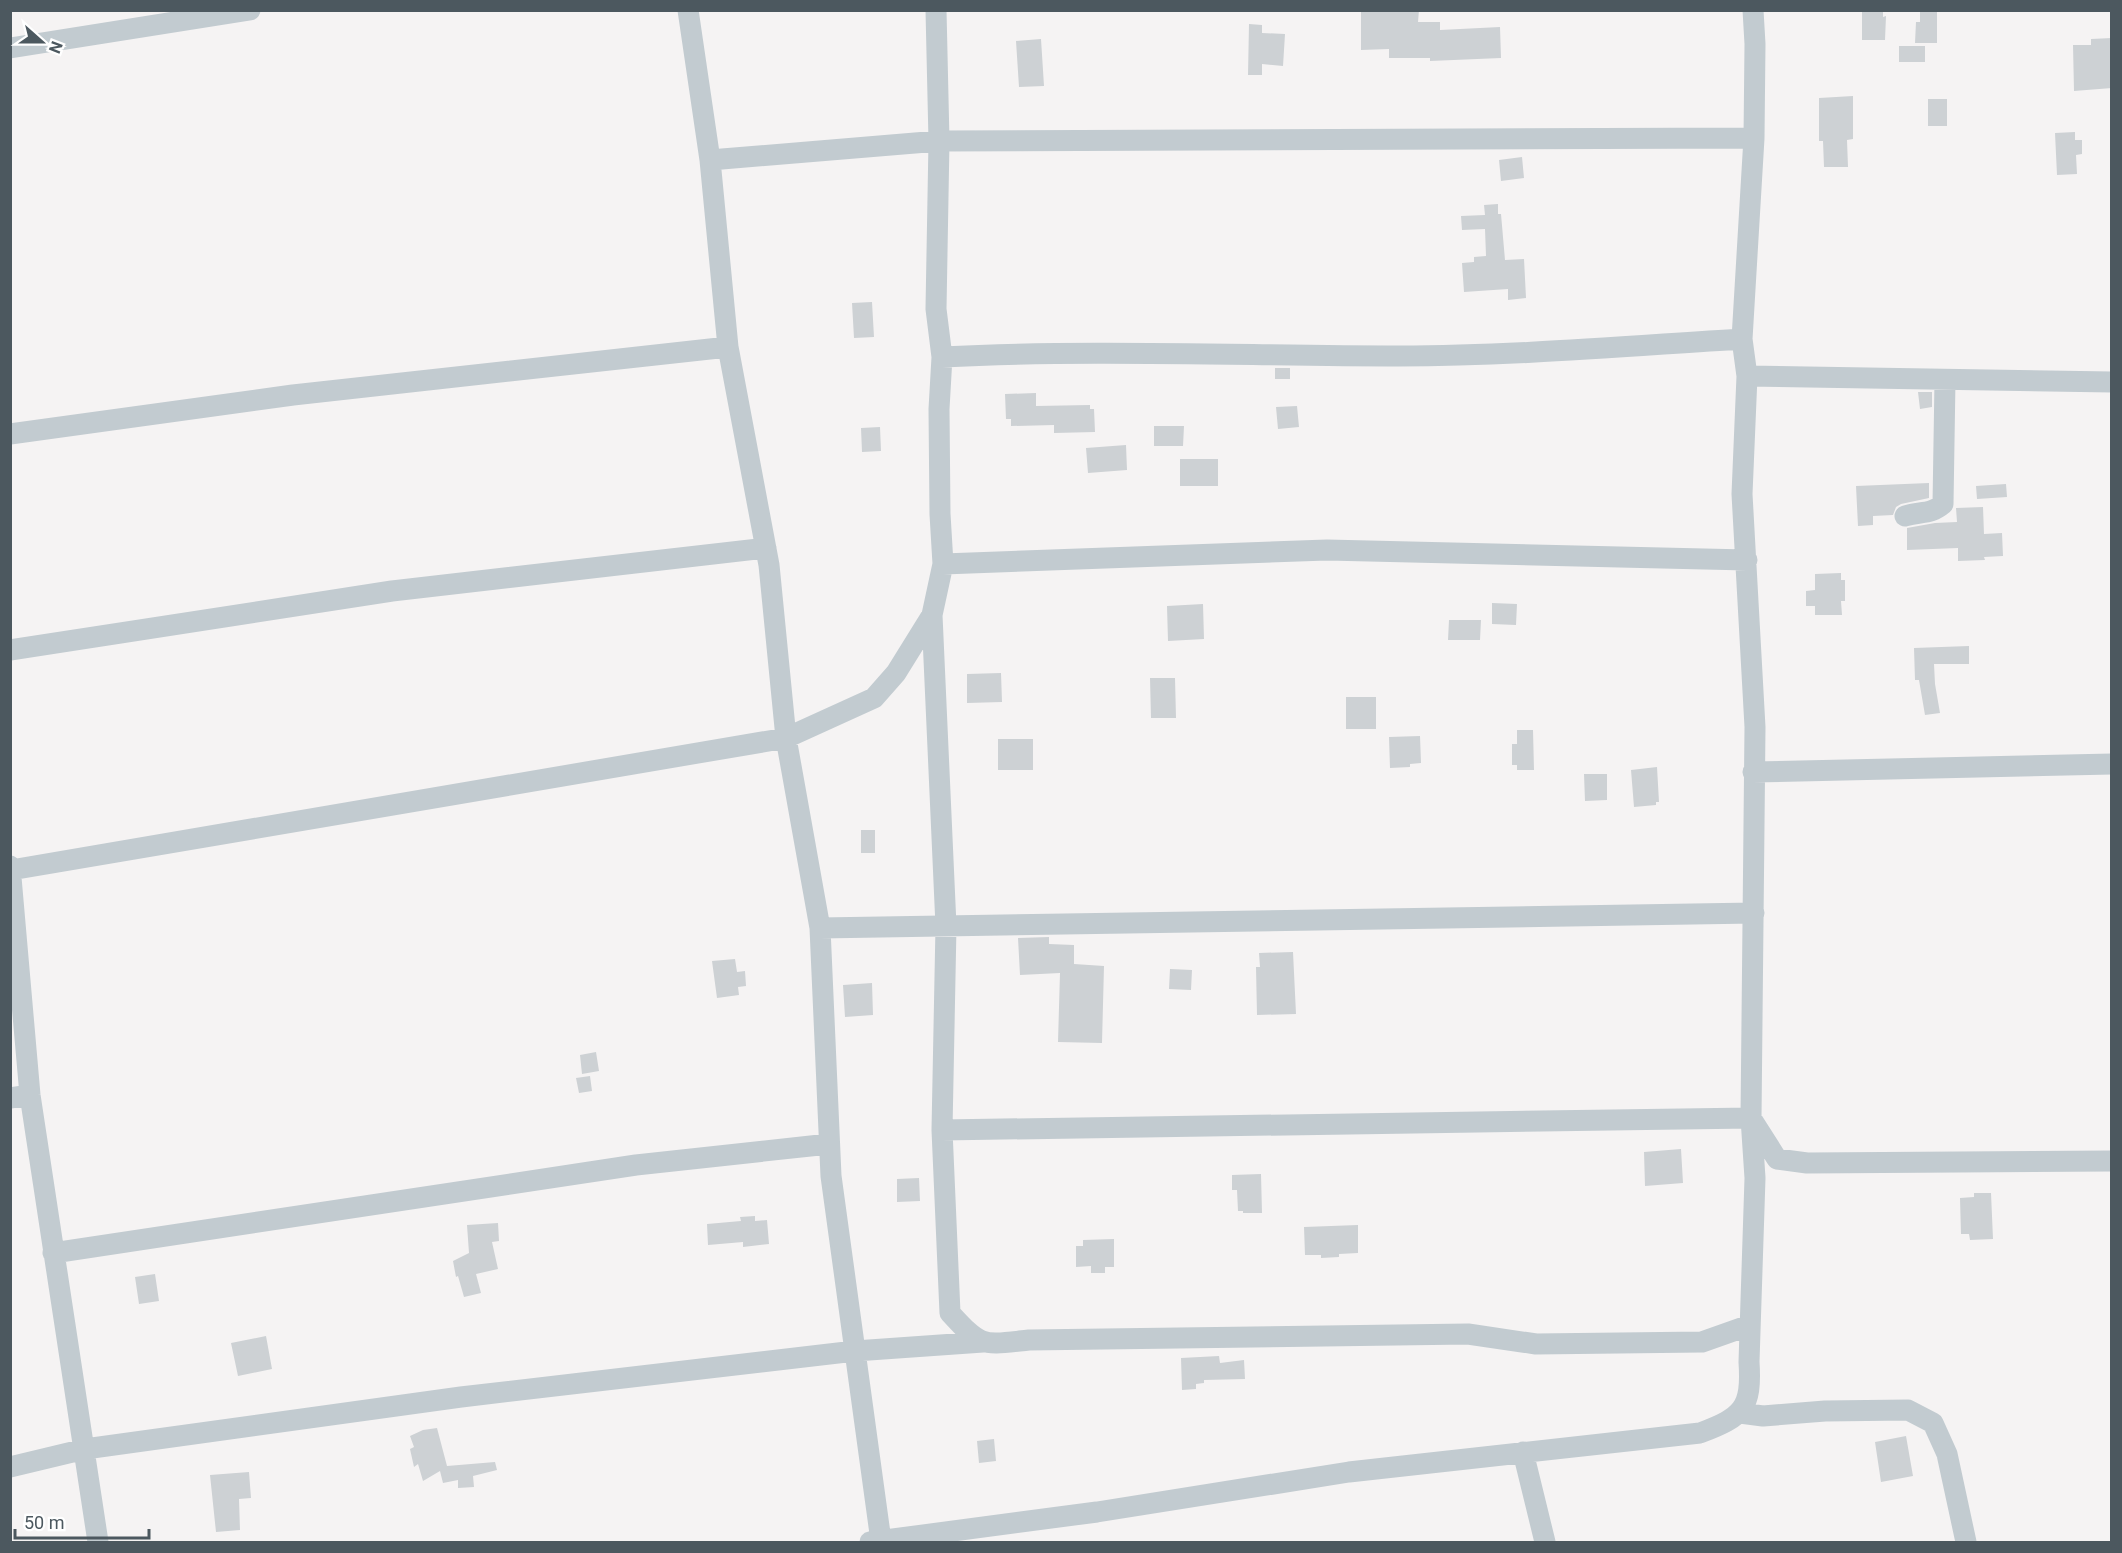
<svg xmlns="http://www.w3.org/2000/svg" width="2122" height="1553" font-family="Roboto,sans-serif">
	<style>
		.building { fill: #cdd1d4 }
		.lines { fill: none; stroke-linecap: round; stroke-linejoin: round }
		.minor { stroke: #c2cbd0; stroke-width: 21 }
	</style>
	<rect width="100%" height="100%" fill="#f5f3f3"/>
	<path class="building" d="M1361 10H1419L1418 22H1440V30L1500 27 1501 58 1430 61V58H1389V49L1361 50Z
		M1862 10H1883V17L1886 16 1885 40H1862Z
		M1920 10H1937V43H1915L1916 22H1920Z
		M1249 24 1262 25V33L1285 34 1283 66 1262 64V75H1248Z
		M2112 38V88L2074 91 2073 45H2091V39Z
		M1041 39 1044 86 1019 87 1016 41Z
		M1899 46H1925V62H1899Z
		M1853 96V139L1847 140 1848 167H1824L1823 141H1819V98Z
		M1928 99H1947V126H1928Z
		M2075 132V140H2082V154L2076 155 2077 174 2057 175 2055 133Z
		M1522 157 1524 178 1501 181 1499 160Z
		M1498 204V214H1501L1505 260 1524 259 1526 298 1508 300V289L1464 292 1462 263 1474 262V257L1486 256 1485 229 1462 230 1461 216 1485 215 1484 205Z
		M872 302 874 337 854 338 852 303Z
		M1275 368H1290V379H1275Z
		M1918 392H1932V407L1920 409Z
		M1036 393V406L1090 405V409H1094L1095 432 1054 433V425L1011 426V419H1006L1005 394Z
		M1297 406 1299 427 1278 429 1276 407Z
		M1154 426H1184L1183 446H1154Z
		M880 427 881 451 862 452 861 428Z
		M1126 445 1127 470 1088 473 1086 448Z
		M1180 459H1218V486H1180Z
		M1929 483V498L1901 504 1896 507 1893 515 1873 516V525L1858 526 1856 486Z
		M2006 484 2007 497 1977 499 1976 486Z
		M1983 507 1984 534 2002 533 2003 556 1984 557 1985 560 1958 561V548L1907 550V528L1935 523 1957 522 1956 508Z
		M1841 573V580H1845V601H1841L1842 615H1815V606H1806V591L1815 590V574Z
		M1492 603 1517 604 1516 625 1492 624Z
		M1203 604 1204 639 1168 641 1167 606Z
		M1449 620H1481L1480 640H1448Z
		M1969 646V664H1934L1935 684 1940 713 1925 715 1919 680H1915L1914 648Z
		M1001 673 1002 702 967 703V674Z
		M1150 678H1175L1176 718H1151Z
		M1346 697H1376V729H1346Z
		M1517 730H1533L1534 770H1517V765H1512V744H1517Z
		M1420 736 1421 763 1410 764V767L1390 768 1389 737Z
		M998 739H1033V770H998Z
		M1657 767 1659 802H1656V805L1634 807 1631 770Z
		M1584 774H1607V800L1585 801Z
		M861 830H875V853H861Z
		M1049 937V944L1074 945V964L1104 966 1102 1043 1058 1042 1060 973 1020 975 1018 938Z
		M1293 952 1296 1014 1257 1015 1256 967H1260L1259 953Z
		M735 959 737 972 745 971 746 986 738 987 739 995 717 998 712 961Z
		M1170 969 1192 970 1191 990 1169 989Z
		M872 983 873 1015 845 1017 843 985Z
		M596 1052 599 1071 582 1074 580 1055Z
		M590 1076 592 1091 579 1093 576 1078Z
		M1681 1149 1683 1183 1645 1186 1644 1152Z
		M1261 1174 1262 1213H1243V1211H1238L1237 1190H1232V1175Z
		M919 1178 920 1201 897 1202V1179Z
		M1974 1193H1991L1993 1239 1970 1240 1969 1234H1961L1960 1198 1974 1197Z
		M755 1216V1221L767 1220 769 1244 743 1247V1242L708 1245 707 1224 741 1221 740 1217Z
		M498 1223 499 1241 492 1242 498 1269 476 1274 481 1293 464 1297 458 1276 456 1277 453 1261 469 1253 467 1225Z
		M1358 1225V1253L1339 1254V1257L1321 1258V1255H1305L1304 1227Z
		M1114 1239V1267H1105V1273H1091V1266L1076 1267V1246H1083V1240Z
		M155 1274 159 1301 139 1304 135 1277Z
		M266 1336 272 1369 238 1376 231 1343Z
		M1219 1356 1220 1363 1244 1360 1245 1379 1204 1380V1383L1196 1384V1389L1182 1390 1181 1358Z
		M437 1428 447 1466 495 1462 497 1470 473 1476 474 1487 458 1488V1480L443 1483 440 1471 423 1481 418 1464 414 1467 410 1449 414 1447 410 1436 423 1430Z
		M1906 1436 1913 1476 1881 1482 1875 1442Z
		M994 1439 996 1461 979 1463 977 1441Z
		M249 1472 251 1498 239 1499 240 1530 216 1532 210 1475Z"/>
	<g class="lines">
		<path class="minor" d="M688 10 710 160 728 347 769 565 786 738 820 928 831 1176 881 1541
			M936 10 939 141 936 309 942 357
			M10 48 250 10
			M710 160 939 141 1754 138
			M1747 376 2112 382
			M10 434 293 395 728 347
			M1905 516C1921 511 1930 515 1943 504L1945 380
			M943 564 1327 550 1747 560
			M932 615 946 926 942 1130 950 1313C982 1348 982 1345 1029 1340L1468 1334 1536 1344 1702 1342 1750 1325
			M10 650 392 591 766 548
			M1753 772 2112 764
			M10 866 30 1095 98 1542
			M11 870 786 738 874 698 896 673 932 615 943 564 940 514 939 409 942 357C1094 349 1246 356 1399 356 1513 356 1628 346 1742 339
			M820 928 1754 913
			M10 1098 30 1095
			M942 1130 1751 1118 1777 1159 1807 1163 2112 1161
			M53 1253 636 1165 829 1144
			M1740 1413 1763 1416 1825 1411 1908 1410 1933 1423 1947 1454 1966 1542
			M1523 1452 1545 1542
			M10 1467 85 1449 461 1397 855 1351 983 1342
			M870 1542 1097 1512 1349 1472 1700 1433C1743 1417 1752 1408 1749 1362L1755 1178 1751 1118 1755 727 1742 494 1747 376 1742 339 1754 138 1755 44 1753 10"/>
	</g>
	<rect width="2122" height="1553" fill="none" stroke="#4c585f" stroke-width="24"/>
	<g transform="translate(42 42) rotate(111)" stroke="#ffffff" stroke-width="4.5" paint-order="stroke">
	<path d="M0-4.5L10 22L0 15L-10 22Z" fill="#4c585f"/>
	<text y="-9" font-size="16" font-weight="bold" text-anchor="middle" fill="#4c585f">N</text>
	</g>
	<path d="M15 1529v9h134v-9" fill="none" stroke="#4c585f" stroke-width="3"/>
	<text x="24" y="1529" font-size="18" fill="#4c585f" stroke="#ffffff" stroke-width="4.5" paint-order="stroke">50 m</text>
</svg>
